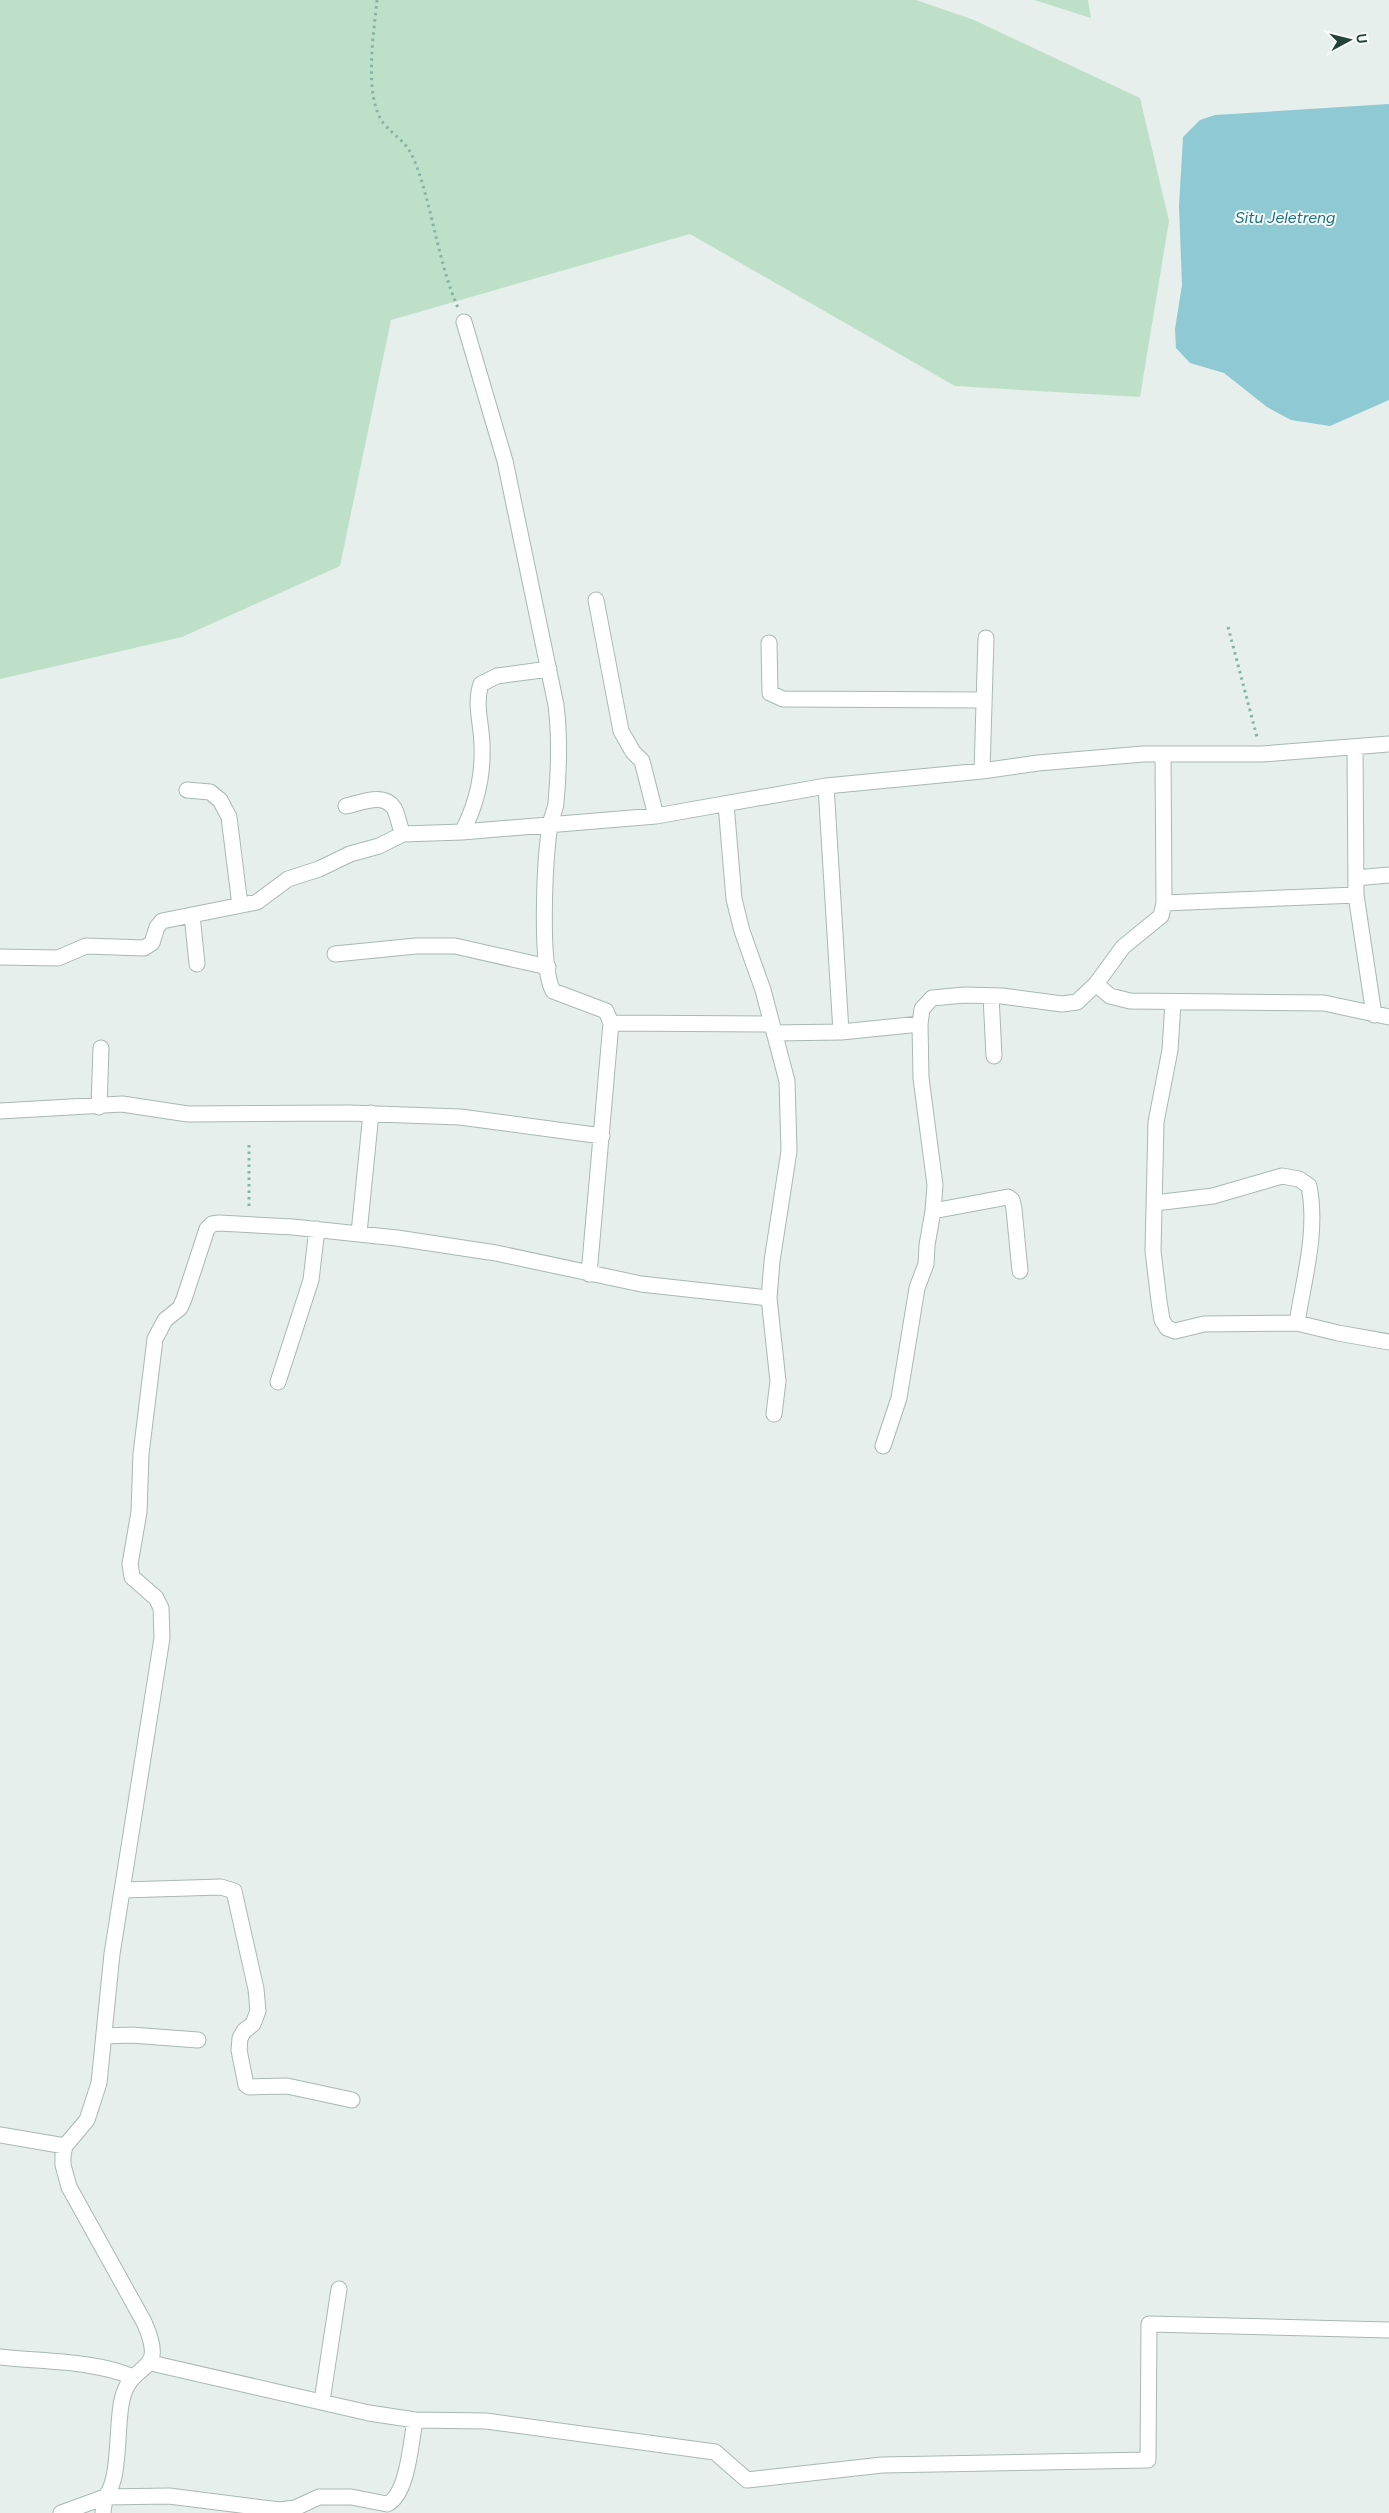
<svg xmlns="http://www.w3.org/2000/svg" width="1389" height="2513" font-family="Figtree,sans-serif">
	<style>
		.green { fill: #bfe0c8 }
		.water { fill: #8ec9d4 }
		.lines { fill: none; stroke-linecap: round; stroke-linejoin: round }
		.minor-casing { stroke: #a8b8b2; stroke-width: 17 }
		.path { stroke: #86b3a5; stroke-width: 3; stroke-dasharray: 2.5 4; stroke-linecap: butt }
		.minor { stroke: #fff; stroke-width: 15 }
		.labels { text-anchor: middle; stroke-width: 4; stroke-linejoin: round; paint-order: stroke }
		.water-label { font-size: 16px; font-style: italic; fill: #1c6f80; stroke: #f7fbf9 }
	</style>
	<rect width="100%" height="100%" fill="#e6efeb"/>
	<path class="green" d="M0 0H916L974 20 1140 98 1169 221 1140 397 955 386 690 234 391 320 340 566 182 637 0 679Z
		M1034 0H1088L1091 18Z"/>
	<path class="water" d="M1389 104V400L1330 426 1291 420 1267 407 1224 373 1190 363 1176 348 1175 329 1182 285 1179 206 1183 137 1200 120 1215 115Z"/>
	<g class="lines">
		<g class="minor-casing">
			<path id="minor" d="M464 322 505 461 556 705C560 738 559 770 556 803 555 811 551 818 550 825 545 857 539 965 553 991L606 1011 611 1023 589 1274
				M596 600 621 731 633 752 642 761 656 816
				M769 643 770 693 783 699 984 700
				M1355 747 1356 895 1374 1015
				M982 771 986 638
				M826 786 841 1032
				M187 790 210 792 220 800 229 817 240 905
				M726 804 734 899 742 931 763 990 787 1081 789 1151 772 1261 769 1298 778 1381 774 1414
				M346 806C361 803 383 792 394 808 398 815 399 826 403 834L462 832 656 816 826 786 982 771 1038 763 1143 754H1262L1389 744
				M462 832C476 806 483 775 482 746 482 725 474 704 481 684L497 676 549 669
				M1356 878 1389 875
				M1164 903 1356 895
				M192 915 197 964
				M335 954 416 946H455L548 967
				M0 957 58 958 86 946 144 948 152 943 157 927 162 921 257 902 288 879 319 869 350 854 379 846 403 834
				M1096 984 1110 996 1130 1001 1324 1003 1389 1017
				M991 996 994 1056
				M1173 1003 1170 1050 1156 1122 1153 1251 1159 1301 1162 1320 1167 1328 1175 1331 1204 1324 1297 1323 1338 1333 1389 1342
				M611 1023 772 1024
				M774 1033 841 1032 920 1024 922 1009 932 998 965 995 1002 996 1062 1004 1077 1002 1096 984 1123 947 1161 916 1164 903 1163 754
				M99 1107 101 1048
				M0 1111 122 1104 188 1114 350 1113 460 1117 602 1136
				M1155 1203 1213 1196 1282 1176 1299 1179 1309 1186C1318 1232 1304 1277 1297 1323
				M933 1211 1008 1197 1012 1200 1014 1209 1020 1271
				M359 1233 371 1113
				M278 1382 311 1280 317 1229
				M883 1446 899 1398 917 1288 926 1264 927 1245 933 1211 935 1185 921 1078 920 1024
				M123 1890 221 1887 234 1891 256 1989 258 2011 253 2024 244 2031 240 2038 239 2050 246 2085 249 2087 287 2086 352 2100
				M105 2036 131 2035 198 2040
				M0 2135 65 2146
				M0 2357C44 2362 92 2360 133 2377
				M151 2363 369 2413 415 2420 486 2421 715 2452 747 2480 882 2465 1148 2460 1149 2324 1389 2330
				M322 2401 339 2289
				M61 2513 105 2497C121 2481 116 2424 122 2400 131 2358 169 2378 144 2322L69 2187 63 2165V2155L65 2146 87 2120 99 2083 112 1954 162 1638 161 1608 156 1598 132 1577 130 1564 139 1512 141 1454 155 1339 165 1320 180 1308 184 1299 207 1229 212 1224 219 1223 293 1227 397 1238 496 1253 641 1284 769 1298
				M103 2513 105 2497 169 2496 280 2510 295 2508 319 2497H351L387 2504C408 2495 411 2441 415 2420"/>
		</g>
		<path class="path" d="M377 0C374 32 363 98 384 124 397 139 406 140 415 162 433 209 437 259 458 308
			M1228 627 1257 737
			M249 1145V1209"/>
		<use href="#minor" class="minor"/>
	</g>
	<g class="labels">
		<g class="water-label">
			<text x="1285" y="223">Situ Jeletreng</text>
		</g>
	</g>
	<g transform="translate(1349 40) rotate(83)" stroke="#f7fbf9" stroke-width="4" paint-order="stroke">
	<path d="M0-4L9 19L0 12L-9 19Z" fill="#24423a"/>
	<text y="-8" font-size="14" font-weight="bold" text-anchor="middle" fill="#24423a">U</text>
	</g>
</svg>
